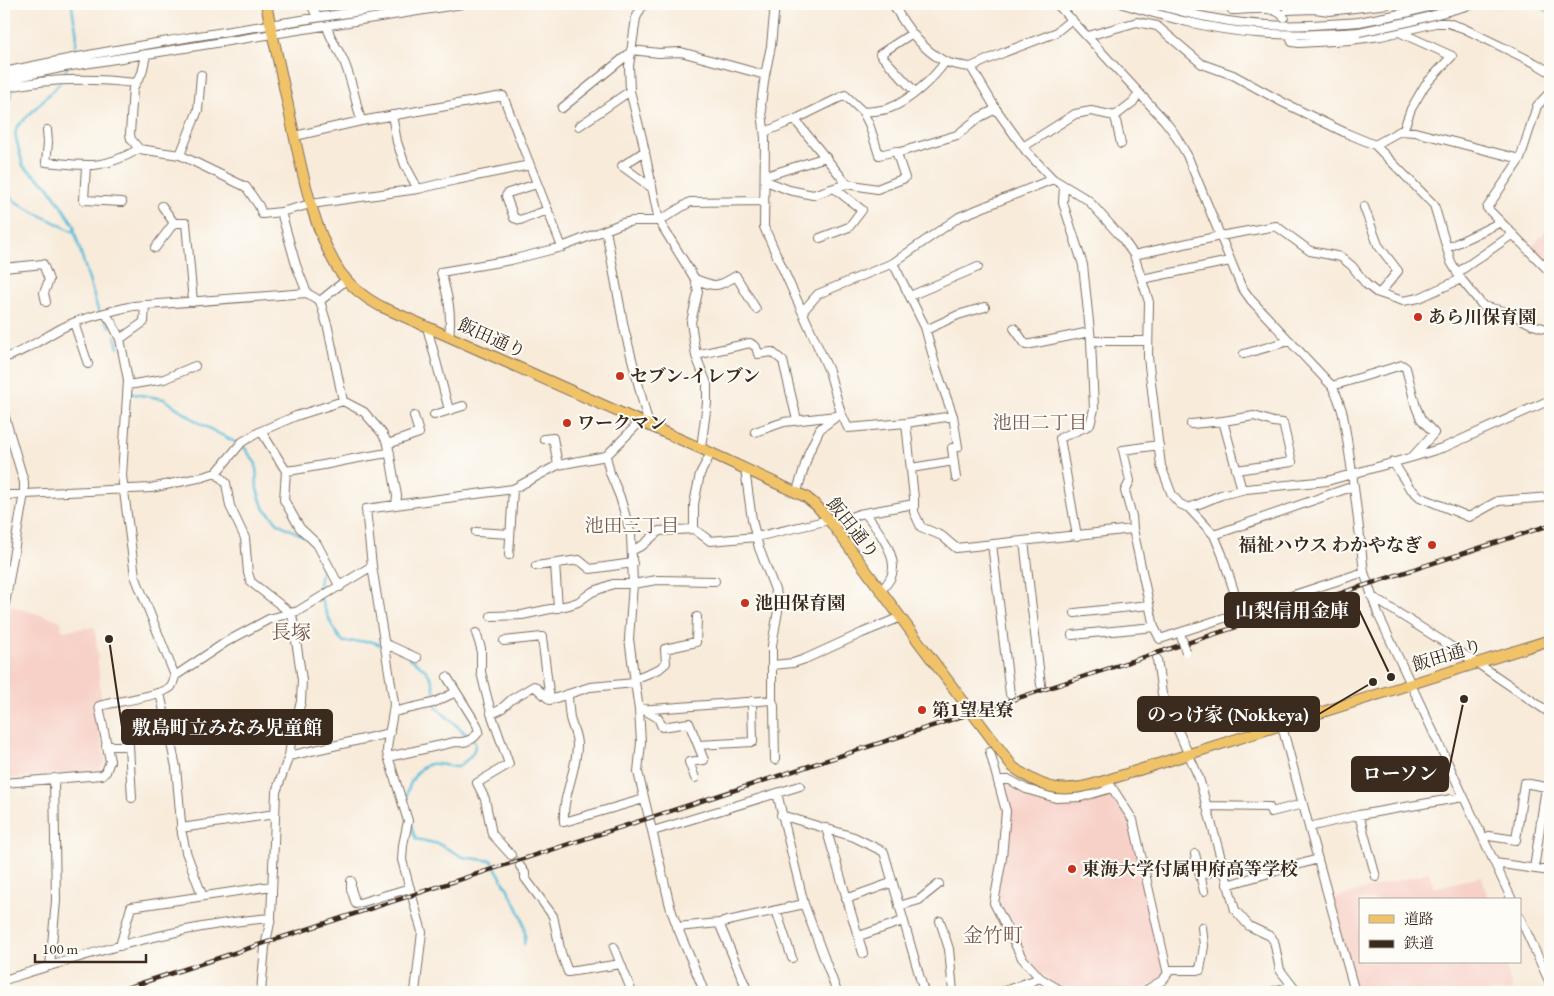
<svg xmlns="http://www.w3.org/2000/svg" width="1554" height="996" font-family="'EB Garamond','Noto Serif JP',serif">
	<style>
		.built { fill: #f7d1c8 }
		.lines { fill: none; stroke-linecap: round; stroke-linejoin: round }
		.stream { stroke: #5bbeda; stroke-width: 2.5 }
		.river { stroke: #5bbeda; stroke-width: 14 }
		.minor-tunnel { stroke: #d2c4b4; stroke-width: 8; stroke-dasharray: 8 4; stroke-linecap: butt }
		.minor-casing { stroke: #7d6e60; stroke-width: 10 }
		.major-casing { stroke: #7d6e60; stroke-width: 12 }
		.minor { stroke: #fff; stroke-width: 8 }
		.major { stroke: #f1c369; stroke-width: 10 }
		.rail-casing { stroke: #3b2a1e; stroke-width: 4.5 }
		.rail { stroke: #fdfcf7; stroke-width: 2.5; stroke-dasharray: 8; stroke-linecap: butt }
		.minor-bridge-casing { stroke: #7d6e60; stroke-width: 10; stroke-linecap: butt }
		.major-bridge-casing { stroke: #7d6e60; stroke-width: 12; stroke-linecap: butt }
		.minor-bridge { stroke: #fff; stroke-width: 8 }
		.major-bridge { stroke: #f1c369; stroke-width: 10 }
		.poi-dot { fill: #c8321e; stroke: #fdfcf7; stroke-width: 2 }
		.labels { text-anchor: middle; stroke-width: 4; stroke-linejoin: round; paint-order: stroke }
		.poi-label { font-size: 18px; font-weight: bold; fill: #3b2a1e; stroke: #fdfcf7; text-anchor: start }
		.street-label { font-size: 18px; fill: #3b2a1e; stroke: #fdfcf7 }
		.neighbourhood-label { font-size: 19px; fill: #76564d; stroke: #fdfcf7 }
		.quarter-label { font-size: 20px; fill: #76564d; stroke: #fdfcf7 }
		.leader { fill: none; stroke: #3b2a1e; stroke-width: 2 }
		.callout-dot { fill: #3b2a1e; stroke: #fdfcf7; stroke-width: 2 }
		.callout { fill: #3b2a1e; stroke: #3b2a1e; stroke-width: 2 }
		.callout-label { font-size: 19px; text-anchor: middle; font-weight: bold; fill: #fff }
	</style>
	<rect width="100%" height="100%" fill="#fdfcf7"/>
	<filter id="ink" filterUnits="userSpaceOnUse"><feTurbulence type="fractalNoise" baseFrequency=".02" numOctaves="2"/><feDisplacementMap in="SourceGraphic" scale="10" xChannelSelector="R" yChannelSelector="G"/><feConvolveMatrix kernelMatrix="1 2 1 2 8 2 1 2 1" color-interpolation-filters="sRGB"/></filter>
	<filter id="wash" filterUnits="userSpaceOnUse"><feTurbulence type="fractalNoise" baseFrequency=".0096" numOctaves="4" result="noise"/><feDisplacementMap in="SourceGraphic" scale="20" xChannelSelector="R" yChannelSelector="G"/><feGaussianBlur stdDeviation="1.12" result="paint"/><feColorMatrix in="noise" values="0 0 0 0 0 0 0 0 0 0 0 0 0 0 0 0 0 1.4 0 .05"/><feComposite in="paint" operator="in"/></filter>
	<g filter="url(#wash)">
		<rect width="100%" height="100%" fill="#f8ebda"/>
		<path class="built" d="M1550 226V266L1531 248Z
			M4 604 61 621 62 631 95 627 101 699 92 701 106 761 100 770 4 779Z
			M1009 783 1030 795 1062 802 1079 801 1080 804 1112 794 1130 822 1164 970 1163 976 1159 981 1136 992H1068L1048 980 1025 957 999 904 998 891 1006 846 1002 785Z
			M1429 872 1434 888 1482 876 1488 900H1360V962H1505L1512 990 1504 992H1357L1330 899Z"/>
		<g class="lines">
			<path class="stream" d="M72 4C73 27 82 32 72 56
				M62 79 67 68
				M60 83 17 127 15 134 23 166 48 186 74 225 75 233 98 310 110 327
				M4 112 13 89
				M4 187 6 195 24 207 74 232
				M115 336 118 348
				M128 393 164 399 199 423 244 447 256 464 257 489 263 507 279 524 305 537
				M323 563C321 571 319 581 319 591 321 603 334 633 343 642L370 641 384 646
				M407 805C404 792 414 771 427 765 436 761 449 767 458 767 467 760 476 754 475 742L437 708C433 702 435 695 434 688 432 673 421 665 409 658
				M411 823 413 832 416 839 439 844 463 857 492 861C503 884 531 919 524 944"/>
			<path class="river" d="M1547 4 1550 6"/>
		</g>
	</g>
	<g filter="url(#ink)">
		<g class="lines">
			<path class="minor-tunnel" d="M511 855 520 866"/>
			<g class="minor-casing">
				<path id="minor" d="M311 4 317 17
					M643 4 636 18 629 66 630 91 642 138 659 221 695 279 698 292 691 322 696 356 707 384V403L701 448
					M763 4 774 8
					M775 4 771 46 765 75 761 104 765 138 764 227 829 371 841 413 820 429 809 452 797 491
					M893 4C905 26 921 49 944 61 952 65 963 66 971 67L996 109 1026 151 1053 179 1088 200 1122 238 1134 255 1149 302 1148 357 1161 466 1172 495 1180 504 1189 508 1214 535 1222 554 1241 613
					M1057 4 1165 121 1174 133 1187 155 1241 286 1251 300 1332 386C1344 408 1344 422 1348 446 1355 488 1359 530 1364 572L1378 614 1512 900
					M1123 4C1166 17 1211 30 1257 33 1291 36 1325 34 1359 32
					M1155 4C1191 15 1230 23 1268 25 1298 27 1329 24 1359 22
					M1398 4 1414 27
					M1232 10C1249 11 1272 3 1284 17
					M1287 10 1315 9 1329 11 1388 4
					M327 26C330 40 340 51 345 64 352 82 356 102 361 121
					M1399 32 1452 56 1425 85 1411 109 1403 131
					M911 34 880 54 915 92
					M1290 34 1292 42 1299 43 1350 40 1381 36 1435 23H1448L1463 28 1535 63 1550 72
					M1088 36 1137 22 1157 26 1202 64 1233 75 1284 103 1346 133 1375 145 1434 205 1451 262 1461 279 1483 306 1507 312 1533 325 1550 330
					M631 50 659 53 681 52 765 75
					M146 55 142 73 133 88 130 134 131 139 139 149 180 155 246 187 259 206 262 214 281 212 296 265 307 293
					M971 67 1005 52 1055 33 1072 19
					M4 72C137 43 272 25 406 4
					M4 80 65 67 462 4
					M4 88C46 78 93 78 136 83
					M1550 92 1537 106 1520 159 1487 208 1550 272
					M562 108 631 52
					M392 115 397 142 405 165 418 189
					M1115 116 1121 144
					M795 120 847 184 877 189 905 178 896 151 879 155 869 124 863 112
					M579 126 630 91
					M47 130 48 143 46 162C87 166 102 170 139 149
					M765 132 796 119 845 95 863 112C872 111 882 111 890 108 909 101 934 78 945 62
					M295 136 361 121 503 96 562 247
					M1375 145 1400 131 1415 132 1520 159
					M1023 147 1075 114 1091 111 1115 116 1133 102 1139 93
					M645 151 622 166 652 188
					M897 153 957 135 980 117 996 109
					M180 155 198 110 201 75
					M86 166 84 200 122 202
					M766 176 826 157
					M766 181 789 190 813 195 834 188
					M537 184 508 193 506 196 514 218 520 220 548 210
					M1064 186 1063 203 1083 265 1091 341 1094 409 1090 425 1060 438 1077 536
					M162 206 174 223H186L193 302
					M1364 207 1378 245 1398 271 1380 293
					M281 212 311 204 418 189 456 180 530 165
					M606 230 624 328 649 426
					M820 238 849 227 862 210 834 188 847 184
					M155 248 174 223
					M1447 248 1501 222
					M1134 255 1220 236 1276 226 1310 251 1341 257 1352 266 1366 284 1376 292 1403 301 1419 298 1461 279
					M893 263 925 327 936 368 953 416 906 423
					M4 268 43 264 49 280 44 293 46 302
					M1457 273 1513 234
					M695 279C715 287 717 288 736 276L756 309
					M1142 279 1230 261
					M910 296 978 267
					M320 301 346 280
					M803 311 818 294 893 263 959 217 1053 179
					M74 323 88 364
					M427 327 449 410
					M1014 328 1026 345 1090 332
					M926 330 958 315 985 307
					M449 337C452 311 448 297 441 272L511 260 562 247 623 223 633 221H659L690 202 764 201
					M120 339 144 322 145 305
					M1091 341H1148
					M1244 354 1289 341
					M696 355 750 343 756 347 758 354 772 352 783 361 797 420
					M4 358C27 351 45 336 66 326 85 317 112 311 133 306L307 293 320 301 328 328 343 401
					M128 385 164 379 195 366
					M1332 386 1402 365 1406 368 1416 407 1421 419 1434 433 1414 455
					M841 413 848 428 906 423 914 498V512L921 527 942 536 956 548 1133 529 1154 627 1160 639 1364 572
					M4 414 24 482V493L5 604
					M434 415 463 406
					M953 416 958 447 952 448 956 478
					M1223 421 1254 416 1273 422 1283 423 1292 462 1236 470
					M640 422 606 456 610 473 620 497 631 535 633 584 629 639 639 710 641 742 638 772 670 906C679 936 694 963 704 992
					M1191 424 1223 421 1242 490
					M261 431 286 471 284 500 300 528 317 544 340 587
					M755 432 784 422 836 416
					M544 439 553 438 558 465
					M388 444 419 433 414 416
					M1393 462 1409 487 1420 497 1469 517 1498 501 1550 497
					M911 468 954 461
					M286 471C321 467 355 457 390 453
					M216 473 226 483 230 506 245 538 248 573 251 582 292 614 302 680 301 702 293 728 289 756 276 792 271 918 265 947 261 992
					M4 495 151 488 203 477 216 473 242 442 261 431 296 416 343 401 364 412 382 433 388 444 397 496 396 505
					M1189 508 1221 495 1246 489 1327 481 1413 457 1445 447 1550 400
					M865 513C876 527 898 555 892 574 891 580 885 586 881 591
					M832 524 859 514 914 504
					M694 529V504L700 474 711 453
					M1133 529 1132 516 1125 491 1130 481 1123 450 1159 445
					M476 532 510 534
					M1214 535 1354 486
					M1024 541 1041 685
					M992 544 1010 694
					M633 550 643 545 659 531 694 529 710 541 756 537 829 520
					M509 555 513 489
					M555 564 558 608
					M536 566 579 560 590 569 633 563
					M1371 596 1477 663 1550 713
					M1075 613 1149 605
					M491 616 522 615 569 605 578 602 592 592 613 584H633L657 580 715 581
					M476 633 481 648V672L486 693 492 716 509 764 477 783 485 799 492 834 511 855
					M1072 635 1154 627
					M504 641 542 637 550 700
					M384 643 417 658
					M1157 659 1162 694 1199 778 1235 910 1249 926 1270 936 1274 941 1280 970 1297 992
					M773 665 793 663 805 659 862 633 901 617
					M175 676 226 642 269 619 298 611 372 566
					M634 679 659 669 666 663 665 649 696 642 697 617
					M160 693 176 767 182 834 186 852 202 895
					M568 694C568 702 569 710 570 718 572 727 577 735 577 745 577 771 562 796 564 822L644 799
					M772 700 774 706 775 760
					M641 708 658 718 662 727 689 723 704 760 689 762 695 778
					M639 710 772 700V645L778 611 777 595 759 548 752 520 745 469
					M393 712 433 703 456 692
					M491 714 500 710 512 699 534 686 550 700 590 687 635 683
					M1282 726 1313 842 1355 992
					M698 745 753 742 752 701
					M106 746H129L132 798
					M990 752 1006 811 1002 858 994 903 1022 958 1040 978 1063 992
					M289 756 390 733
					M388 757 455 742C465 743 474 740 479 731L477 725 447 677
					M998 780H1010L1026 789 1056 798 1081 797 1112 788
					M1107 780 1133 820 1167 970 1168 973 1163 980 1143 992
					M4 783 102 775 106 772 110 761 99 706C114 702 161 696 171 687 173 684 174 680 175 676L135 576 122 476 128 380 120 339 112 323 105 313
					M777 793 804 904 837 992
					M1206 806 1269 807 1271 812 1303 804
					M781 815 854 837 884 852 924 992
					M1359 815 1376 877
					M1309 827 1359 815 1463 797
					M181 828 275 814
					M826 828 863 953
					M653 831 800 786
					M1483 838 1489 836 1516 840 1524 783 1546 787 1534 869
					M1195 854 1204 891
					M1495 863 1550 871
					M520 866 525 873V878L553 916 561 953 568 972 621 964
					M1200 875 1223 869
					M351 881V889L356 904 410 888
					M1227 885 1318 859
					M846 899 891 883
					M899 906 919 900 939 884
					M776 910 792 958
					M1520 918 1550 983
					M940 921 949 949 953 992
					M719 923 748 992
					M677 927 719 923 804 904
					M859 936 903 921
					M120 946 131 907 272 886
					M614 947 632 992
					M50 966 56 901 54 778
					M1167 970H1200L1204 946 1202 927
					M4 980C91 953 179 925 271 918
					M1027 983 1032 992
					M415 992 422 932 402 860 403 845 408 821 387 753C387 737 393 720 394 703L372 566 366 509 513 489 558 465 606 456
					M1002 992 1040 978
					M1270 992 1292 986"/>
			</g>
			<g class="major-casing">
				<path id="major" d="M266 4C274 42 283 81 291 120 301 167 313 231 340 272 351 287 363 297 380 306L711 453 806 497 817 506 829 520 915 637
					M1101 782 1550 640"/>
			</g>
			<use href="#minor" class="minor"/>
			<use href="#major" class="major"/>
			<g class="rail-casing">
				<path id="rail" d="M114 992 1550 525"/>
			</g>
			<use href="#rail" class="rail"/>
			<g class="minor-bridge-casing">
				<path id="minor-bridge" d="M1359 22 1410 12 1439 4
					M1359 32 1412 21 1474 4
					M1181 636 1186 652"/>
			</g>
			<g class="major-bridge-casing">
				<path id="major-bridge" d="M915 637 1013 767C1045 790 1063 794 1101 782"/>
			</g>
			<use href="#minor-bridge" class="minor-bridge"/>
			<use href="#major-bridge" class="major-bridge"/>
		</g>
	</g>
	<g class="poi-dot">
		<circle cx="1418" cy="317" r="5"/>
		<circle cx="620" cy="376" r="5"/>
		<circle cx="567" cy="423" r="5"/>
		<circle cx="1432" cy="545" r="5"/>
		<circle cx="745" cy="603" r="5"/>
		<circle cx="922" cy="710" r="5"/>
		<circle cx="1072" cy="869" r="5"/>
	</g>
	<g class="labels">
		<g class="poi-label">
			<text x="1428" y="323">あら川保育園</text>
			<text x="630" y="382">セブン-イレブン</text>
			<text x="577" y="429">ワークマン</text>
			<text x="1422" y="551" text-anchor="end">福祉ハウス わかやなぎ</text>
			<text x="755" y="609">池田保育園</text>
			<text x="932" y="716">第1望星寮</text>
			<text x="1082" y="875">東海大学付属甲府高等学校</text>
		</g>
		<g class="street-label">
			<text transform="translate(492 338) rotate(24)" y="6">飯田通り</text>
			<text transform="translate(853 528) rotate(52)" y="6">飯田通り</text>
			<text transform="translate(1447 655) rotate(-17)" y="6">飯田通り</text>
		</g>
		<g class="neighbourhood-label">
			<text x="1040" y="429">池田二丁目</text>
			<text x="632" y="532">池田三丁目</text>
		</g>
		<g class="quarter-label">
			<text x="291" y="639">長塚</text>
			<text x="993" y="942">金竹町</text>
		</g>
	</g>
	<path class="leader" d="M1391 677L1359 610M1373 682L1319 714M109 639L122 727M1464 699L1448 774"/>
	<g class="callout-dot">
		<circle cx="1391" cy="677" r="5"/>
		<circle cx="1373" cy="682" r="5"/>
		<circle cx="109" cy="639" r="5"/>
		<circle cx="1464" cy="699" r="5"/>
	</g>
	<g class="callout">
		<rect x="1225" y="593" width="134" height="34" rx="5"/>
		<rect x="1138" y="697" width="181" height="34" rx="5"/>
		<rect x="122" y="710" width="210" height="34" rx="5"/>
		<rect x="1352" y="757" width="96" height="34" rx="5"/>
	</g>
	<g class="callout-label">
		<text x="1292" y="617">山梨信用金庫</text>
		<text x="1228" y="721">のっけ家 (Nokkeya)</text>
		<text x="227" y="734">敷島町立みなみ児童館</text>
		<text x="1400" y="780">ローソン</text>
	</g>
	<rect width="1554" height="996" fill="none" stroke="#fdfcf7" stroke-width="20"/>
	<rect x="1359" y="898" width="162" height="65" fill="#fdfcf7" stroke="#afa8a0"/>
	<rect x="1369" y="915" width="25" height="8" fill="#f1c369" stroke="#afa8a0"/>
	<text x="1404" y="924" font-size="15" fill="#3b2a1e">道路</text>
	<rect x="1369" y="940" width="25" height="8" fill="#3b2a1e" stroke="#afa8a0"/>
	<text x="1404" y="948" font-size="15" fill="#3b2a1e">鉄道</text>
	<path d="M35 954v8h111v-8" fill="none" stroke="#3b2a1e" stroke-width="2.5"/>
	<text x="42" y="954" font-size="15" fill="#3b2a1e" stroke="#fdfcf7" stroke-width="4" paint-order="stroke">100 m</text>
</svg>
